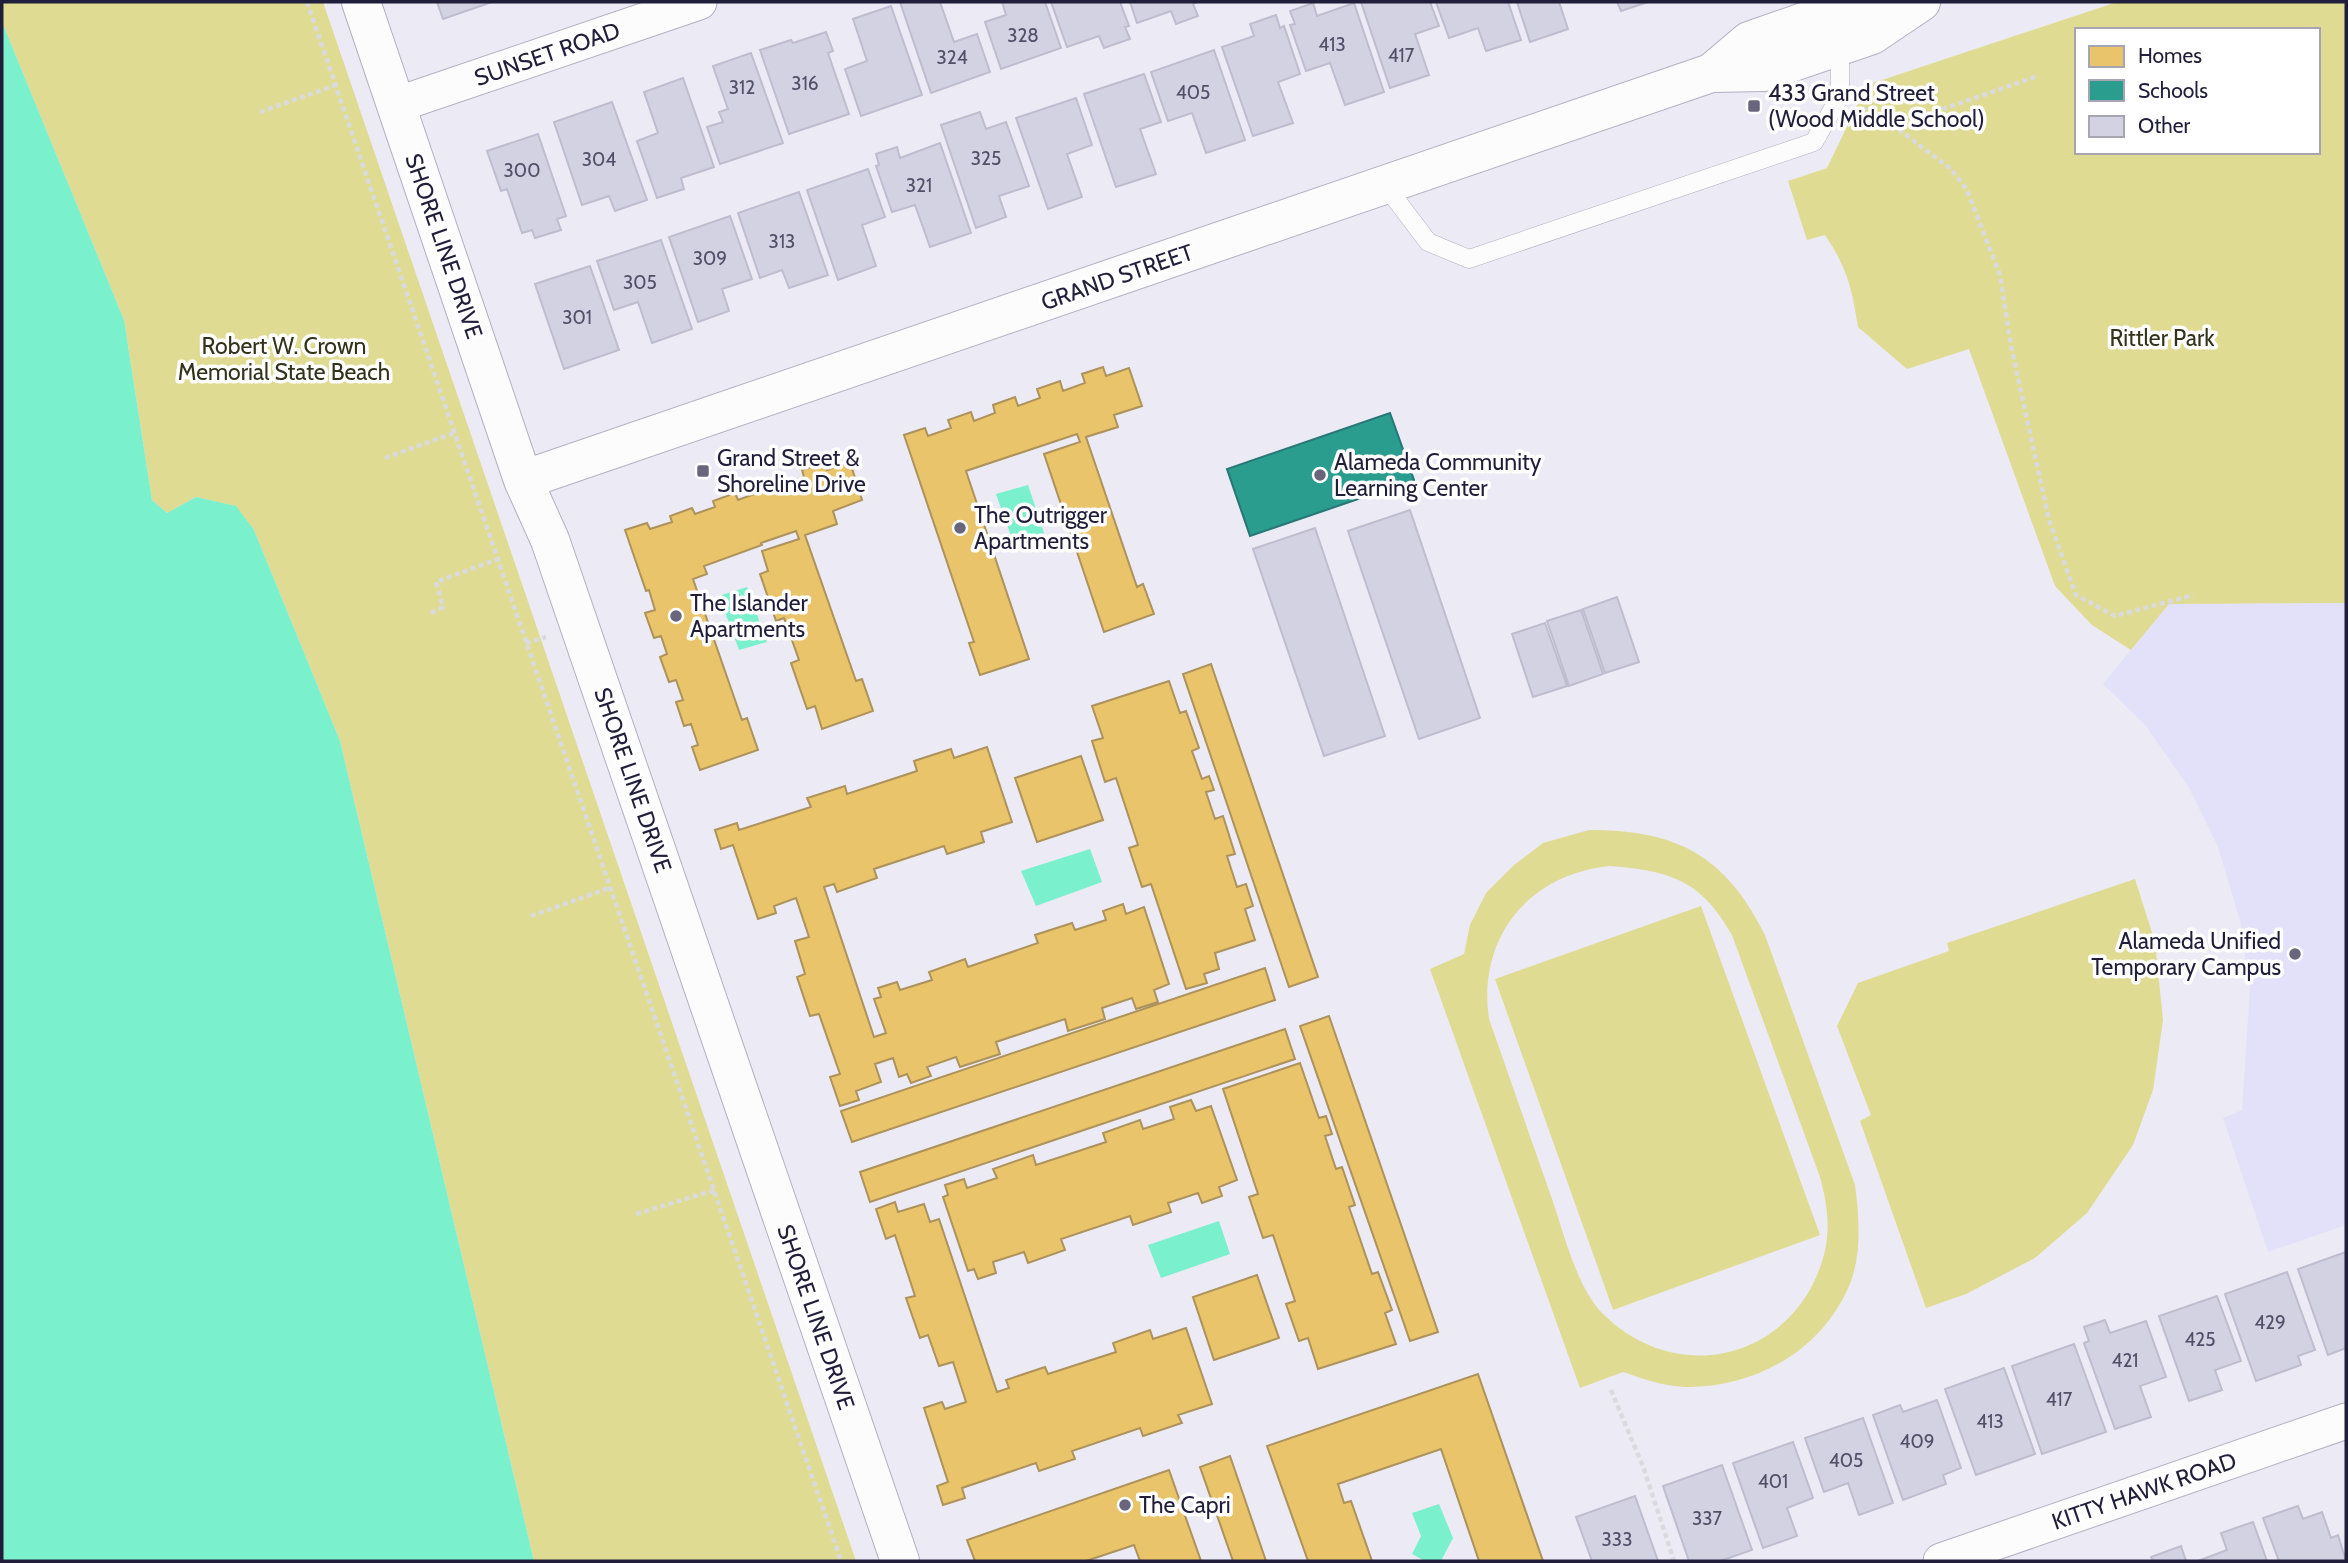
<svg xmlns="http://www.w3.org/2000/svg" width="2348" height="1563" font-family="Cabin,sans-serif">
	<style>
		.built { fill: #e3e1f9 }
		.green { fill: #dfdb93; fill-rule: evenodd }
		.water { fill: #7af0cd }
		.homes { fill: #e9c46a; stroke: #ad925c; stroke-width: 2 }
		.schools { fill: #2a9d8f; stroke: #277776; stroke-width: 2 }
		.building { fill: #d3d2e2; stroke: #bfbccf; stroke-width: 2 }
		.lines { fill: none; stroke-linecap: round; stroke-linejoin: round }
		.service-casing { stroke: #b2b0c2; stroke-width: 19 }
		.minor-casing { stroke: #b2b0c2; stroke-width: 37 }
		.tertiary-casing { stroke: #b2b0c2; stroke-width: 40 }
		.path { stroke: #dadadd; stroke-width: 4.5; stroke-dasharray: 5 3.5; stroke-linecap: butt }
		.service { stroke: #fcfcfd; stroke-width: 18 }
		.minor { stroke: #fcfcfd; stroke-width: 35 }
		.tertiary { stroke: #fcfcfd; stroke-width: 38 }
		.poi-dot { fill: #68657c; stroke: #fff; stroke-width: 2.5 }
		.labels { text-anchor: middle; stroke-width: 7; stroke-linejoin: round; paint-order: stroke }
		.number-label { font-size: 19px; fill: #524f68 }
		.street-label { font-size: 23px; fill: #211e3b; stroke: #fff }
		.poi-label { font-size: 23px; fill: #211e3b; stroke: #fff; text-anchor: start }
		.park-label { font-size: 23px; fill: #33321b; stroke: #fff }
	</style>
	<rect width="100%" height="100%" fill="#eceaf4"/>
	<path class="built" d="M2346 603V1225L2268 1252 2223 1118 2242 1110 2250 988 2240 921 2218 847 2188 786 2145 725 2103 684 2169 604Z"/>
	<path class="green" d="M2 2H323L856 1561H534L340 741 254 530 235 506 196 497 167 513 152 500 124 320 2 22Z
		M2117 2H2346V603L2169 604 2131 650 2092 625 2055 586 1969 349 1907 369 1858 327C1852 288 1847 268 1825 235L1807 240 1788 181 1827 168 1867 85ZM2077 30H2318V152H2077Z
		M1589 830C1677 830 1725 855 1765 935L1855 1185C1859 1215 1862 1251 1851 1281 1825 1349 1756 1388 1685 1387 1663 1386 1643 1379 1623 1372L1580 1388 1430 969 1464 954 1470 925 1486 893 1513 866 1543 843ZM1610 866C1671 871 1701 880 1732 935L1820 1177C1827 1202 1831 1229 1824 1255 1796 1358 1679 1389 1603 1314 1577 1288 1564 1234 1552 1199 1531 1139 1510 1079 1489 1019 1477 937 1529 874 1610 866Z
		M2135 879 2155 942 2163 1020 2153 1090 2133 1145 2087 1213 2035 1258 1966 1294 1926 1308 1860 1121 1871 1115 1837 1026 1858 983 1949 951 1947 943Z
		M1701 906 1820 1235 1613 1310 1495 979Z"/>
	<path class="water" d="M2 22 124 320 152 500 167 513 196 497 236 506 254 530 340 741 534 1561H2Z
		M1028 485 1046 539 1016 550 996 494Z
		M747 587 767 642 739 650 719 596Z
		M1090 849 1102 882 1036 906 1021 871Z
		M1219 1221 1230 1254 1161 1278 1148 1245Z
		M1439 1504 1453 1538 1441 1561H1425L1412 1554 1421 1536 1412 1513Z"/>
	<path class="homes" d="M1103 367 1106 376 1129 368 1142 406 1114 415 1118 427 1086 437 1137 587 1143 584 1154 614 1104 632 1044 454 1080 442 1077 434 966 471 1029 659 980 675 969 643 974 642 904 435 925 428 928 436 951 428 948 420 971 412 974 421 995 413 993 405 1015 397 1018 406 1040 398 1037 389 1060 381 1063 391 1085 383 1082 374Z
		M850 462 862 500 833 511 837 524 805 535 856 681 862 679 873 711 822 729 815 706 807 709 791 663 799 660 784 618 776 621 760 574 768 571 762 551 799 539 796 531 761 543 762 545 704 566 707 574 693 579 742 720 747 718 758 750 700 770 692 747 698 745 691 724 684 726 676 702 683 700 676 680 669 682 660 657 667 654 661 636 654 638 645 613 655 610 649 590 646 591 625 530 647 523 650 529 672 522 670 516 692 508 695 514 715 507 713 501 735 493 738 500 760 492 758 485 780 477 783 485 804 477 802 470 824 463 827 470Z
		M1211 664 1318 977 1289 987 1183 674Z
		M1169 681 1180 713 1186 711 1199 748 1192 751 1202 779 1209 776 1214 790 1206 792 1215 819 1223 816 1235 854 1227 856 1237 887 1246 884 1253 906 1245 909 1255 940 1215 953 1219 969 1204 974 1207 983 1186 989 1151 884 1142 887 1129 848 1138 845 1116 778 1105 782 1092 741 1103 738 1092 706Z
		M987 747 1012 822 981 832 984 842 947 854 944 846 874 869 877 878 837 892 834 884 824 887 874 1037 886 1033 874 999 881 997 878 988 897 982 900 990 932 980 929 972 965 959 968 967 1038 943 1035 935 1072 923 1075 930 1106 920 1103 911 1123 904 1126 914 1144 907 1169 984 1154 990 1158 1002 1136 1009 1132 998 1102 1008 1105 1019 1068 1031 1065 1019 996 1042 1000 1054 960 1067 956 1057 927 1067 931 1076 911 1083 907 1074 899 1077 893 1058 875 1064 881 1082 856 1091 859 1100 840 1106 830 1077 840 1074 819 1014 810 1016 797 977 805 974 795 941 809 937 796 898 774 906 776 913 758 919 733 845 721 849 715 830 737 823 739 830 811 807 807 798 845 786 847 794 917 771 914 761 951 749 954 758Z
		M1081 756 1103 820 1037 842 1015 778Z
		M1265 968 1275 1000 852 1142 841 1111Z
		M1329 1016 1438 1332 1410 1341 1300 1026Z
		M1285 1029 1295 1059 870 1202 860 1172Z
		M1300 1063 1319 1118 1326 1116 1332 1134 1325 1136 1336 1169 1342 1167 1355 1205 1349 1207 1372 1274 1378 1272 1392 1310 1385 1313 1396 1344 1318 1369 1308 1338 1299 1341 1286 1304 1295 1301 1273 1235 1263 1238 1249 1197 1258 1194 1223 1089Z
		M1191 1100 1196 1111 1211 1106 1237 1180 1219 1187 1222 1196 1202 1203 1198 1193 1168 1203 1171 1212 1133 1225 1130 1216 1061 1239 1065 1250 1028 1263 1024 1252 993 1262 996 1273 978 1279 974 1269 968 1271 943 1197 948 1195 945 1185 964 1179 967 1188 997 1178 993 1169 1033 1155 1036 1165 1106 1142 1103 1133 1140 1120 1143 1129 1174 1119 1170 1107Z
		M895 1202 898 1212 924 1204 930 1222 939 1219 997 1392 1009 1388 1006 1380 1045 1367 1048 1374 1116 1352 1113 1343 1150 1330 1153 1339 1186 1328 1212 1404 1178 1415 1182 1423 1143 1436 1140 1428 1072 1451 1075 1459 1039 1471 1036 1463 962 1488 965 1498 943 1505 937 1486 948 1482 924 1408 942 1402 945 1409 966 1402 953 1362 939 1366 928 1335 920 1338 906 1298 915 1296 895 1235 886 1239 876 1209Z
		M1257 1275 1279 1338 1214 1360 1193 1297Z
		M1478 1374 1543 1561H1479L1441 1449 1338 1484 1344 1503 1351 1501 1372 1561H1308L1267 1446Z
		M1230 1456 1266 1561H1233L1200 1467Z
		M1169 1470 1201 1561H1140L1134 1545 1086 1561H975L967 1540Z"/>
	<path class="schools" d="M1390 413 1414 480 1250 536 1227 469Z"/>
	<path class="building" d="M437 2H492L443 19Z
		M900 2H940L954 42 977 34 990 72 931 93Z
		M1002 2H1045L1061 48 1001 69 985 22 1006 15Z
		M1051 2H1120L1129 26 1125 27 1130 39 1104 48 1099 36 1067 47Z
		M1130 2H1198L1193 4 1198 16 1176 24 1171 11 1137 23Z
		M1361 2H1430L1439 26 1415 34 1429 75 1390 88Z
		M1436 2H1508L1521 40 1486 51 1478 28 1449 38Z
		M1517 2H1559L1568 29 1530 42Z
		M1617 2H1648L1621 11Z
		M1313 3 1317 16 1354 3 1384 92 1345 105 1330 63 1306 71 1290 25 1295 24 1290 11Z
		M891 6 922 95 861 116 845 69 867 61 853 19Z
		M1276 15 1280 28 1284 26 1300 74 1278 82 1293 123 1253 136 1222 47 1254 36 1250 24Z
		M826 32 833 51 828 53 849 114 789 134 760 50 791 40 793 43Z
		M1214 50 1245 140 1206 153 1192 113 1168 121 1151 72Z
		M751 53 783 143 720 164 707 127 723 122 719 112 728 109 713 66Z
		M1144 74 1161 122 1140 129 1156 174 1116 187 1084 94Z
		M683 78 714 167 681 178 684 189 657 198 637 141 658 133 644 92Z
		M1076 98 1092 145 1067 154 1082 197 1048 209 1016 118Z
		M612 102 647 200 615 211 609 196 582 205 554 122Z
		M980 112 986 129 1006 122 1029 186 999 196 1006 217 976 228 941 125Z
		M538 134 566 216 557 219 561 230 535 238 532 230 522 233 507 189 501 191 487 151Z
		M940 143 971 233 930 247 915 205 892 212 876 166 879 165 876 154 897 147 900 158Z
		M868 169 885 217 862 225 876 266 838 280 807 190Z
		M799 192 828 275 789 288 782 270 760 278 738 213Z
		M730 216 752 279 722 289 729 311 698 322 669 237Z
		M661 240 692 329 652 343 638 302 614 310 597 261Z
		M590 266 619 350 564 369 535 284Z
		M1410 510 1480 718 1419 739 1348 531Z
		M1315 528 1385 736 1324 756 1253 549Z
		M1617 597 1639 662 1605 673 1583 609Z
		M1581 610 1603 674 1569 686 1547 621Z
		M1545 623 1567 686 1533 697 1512 634Z
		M2346 1252V1348L2328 1355 2298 1269Z
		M2287 1272 2315 1350 2298 1356 2301 1365 2256 1381 2225 1294Z
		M2217 1296 2241 1361 2215 1370 2222 1390 2189 1401 2159 1316Z
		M2105 1320 2110 1333 2146 1321 2166 1377 2140 1386 2151 1417 2115 1429 2084 1343 2089 1341 2084 1327Z
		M2074 1344 2106 1432 2042 1454 2012 1366Z
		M2004 1368 2035 1454 1976 1475 1945 1389Z
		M1937 1400 1961 1468 1943 1475 1946 1484 1903 1500 1873 1415 1900 1405 1903 1412Z
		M1863 1418 1893 1503 1859 1515 1848 1483 1824 1492 1805 1438Z
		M1793 1442 1813 1498 1787 1508 1797 1536 1763 1548 1733 1463Z
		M1722 1465 1752 1550 1720 1561H1689L1663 1486Z
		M1635 1496 1658 1561H1592L1576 1517Z
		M2298 1506 2303 1519 2322 1512 2331 1538 2338 1535 2346 1561H2279L2263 1518Z
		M2253 1522 2267 1561H2198L2227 1550 2221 1533Z
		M2181 1546 2186 1561H2153L2151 1557Z"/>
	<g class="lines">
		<g class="service-casing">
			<path id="service" d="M1385 185 1428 242 1469 259 1814 142 1840 96V46"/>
		</g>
		<g class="minor-casing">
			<path id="minor" d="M396 105 699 2
				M1941 1561 2346 1421"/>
		</g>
		<g class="tertiary-casing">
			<path id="tertiary" d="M361 2 523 480 550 540 900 1561
				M1711 73 1749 41 1855 4 1916 3
				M523 480 1711 73 1764 72 1872 35 1921 2"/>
		</g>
		<path class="path" d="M307 2 841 1561
			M1862 108 1894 126 1951 169 1967 190 2000 275 2011 346 2049 520 2076 595 2115 616 2193 595
			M260 112 336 85
			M1894 126 2038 76
			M385 458 454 433
			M431 613 443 607 436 582 498 559
			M526 643 546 637
			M531 916 609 888
			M636 1214 715 1190
			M1611 1390 1644 1469 1674 1561"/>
		<use href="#service" class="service"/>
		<use href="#minor" class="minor"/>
		<use href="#tertiary" class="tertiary"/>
	</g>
	<g class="poi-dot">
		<rect x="1747" y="99" width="14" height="14" rx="3.5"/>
		<rect x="696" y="464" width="14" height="14" rx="3.5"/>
		<circle cx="1320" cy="475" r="7"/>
		<circle cx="960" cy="528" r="7"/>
		<circle cx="676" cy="616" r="7"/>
		<circle cx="2295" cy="954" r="7"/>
		<circle cx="1125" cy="1505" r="7"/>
	</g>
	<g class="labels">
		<g class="number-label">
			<text x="1023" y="42">328</text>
			<text x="1332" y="51">413</text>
			<text x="1401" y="62">417</text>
			<text x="952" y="64">324</text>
			<text x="805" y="90">316</text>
			<text x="742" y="94">312</text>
			<text x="1193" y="99">405</text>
			<text x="986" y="165">325</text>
			<text x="599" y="166">304</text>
			<text x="522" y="177">300</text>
			<text x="919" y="192">321</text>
			<text x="782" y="248">313</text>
			<text x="710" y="265">309</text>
			<text x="640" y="289">305</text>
			<text x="577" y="324">301</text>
			<text x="2270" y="1329">429</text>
			<text x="2200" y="1346">425</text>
			<text x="2125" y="1367">421</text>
			<text x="2059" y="1406">417</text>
			<text x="1990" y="1428">413</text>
			<text x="1917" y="1448">409</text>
			<text x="1846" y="1467">405</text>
			<text x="1773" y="1488">401</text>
			<text x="1707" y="1525">337</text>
			<text x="1617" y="1546">333</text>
		</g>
		<g class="street-label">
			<text transform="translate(547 54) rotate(-19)" y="8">SUNSET ROAD</text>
			<text transform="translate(444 246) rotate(71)" y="8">SHORE LINE DRIVE</text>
			<text transform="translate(1117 277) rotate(-19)" y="8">GRAND STREET</text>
			<text transform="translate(633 780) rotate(71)" y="8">SHORE LINE DRIVE</text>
			<text transform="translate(816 1317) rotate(71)" y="8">SHORE LINE DRIVE</text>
			<text transform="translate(2144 1491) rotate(-19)" y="8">KITTY HAWK ROAD</text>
		</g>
		<g class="poi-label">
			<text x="1768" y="101">433 Grand Street<tspan x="1768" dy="26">(Wood Middle School)</tspan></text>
			<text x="717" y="466">Grand Street &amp;<tspan x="717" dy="26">Shoreline Drive</tspan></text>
			<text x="1334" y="470">Alameda Community<tspan x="1334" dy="26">Learning Center</tspan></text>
			<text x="974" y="523">The Outrigger<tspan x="974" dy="26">Apartments</tspan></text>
			<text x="690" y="611">The Islander<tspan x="690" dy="26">Apartments</tspan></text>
			<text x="2281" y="949" text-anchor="end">Alameda Unified<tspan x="2281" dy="26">Temporary Campus</tspan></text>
			<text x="1139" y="1513">The Capri</text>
		</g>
		<g class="park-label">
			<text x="2162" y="346">Rittler Park</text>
			<text x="284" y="354">Robert W. Crown<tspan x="284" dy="26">Memorial State Beach</tspan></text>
		</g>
	</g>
	<rect width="2348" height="1563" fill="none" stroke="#211e3b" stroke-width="7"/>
	<rect x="2075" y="28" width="245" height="126" fill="#ffffff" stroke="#a6a5b1" stroke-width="2"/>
	<rect x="2089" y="46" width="35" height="21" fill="#e9c46a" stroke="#a6a5b1" stroke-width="2"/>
	<text x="2138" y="63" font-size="21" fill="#211e3b">Homes</text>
	<rect x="2089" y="80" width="35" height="21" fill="#2a9d8f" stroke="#a6a5b1" stroke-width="2"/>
	<text x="2138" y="98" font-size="21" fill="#211e3b">Schools</text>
	<rect x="2089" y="116" width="35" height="21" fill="#d3d2e2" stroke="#a6a5b1" stroke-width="2"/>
	<text x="2138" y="133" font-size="21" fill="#211e3b">Other</text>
</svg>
